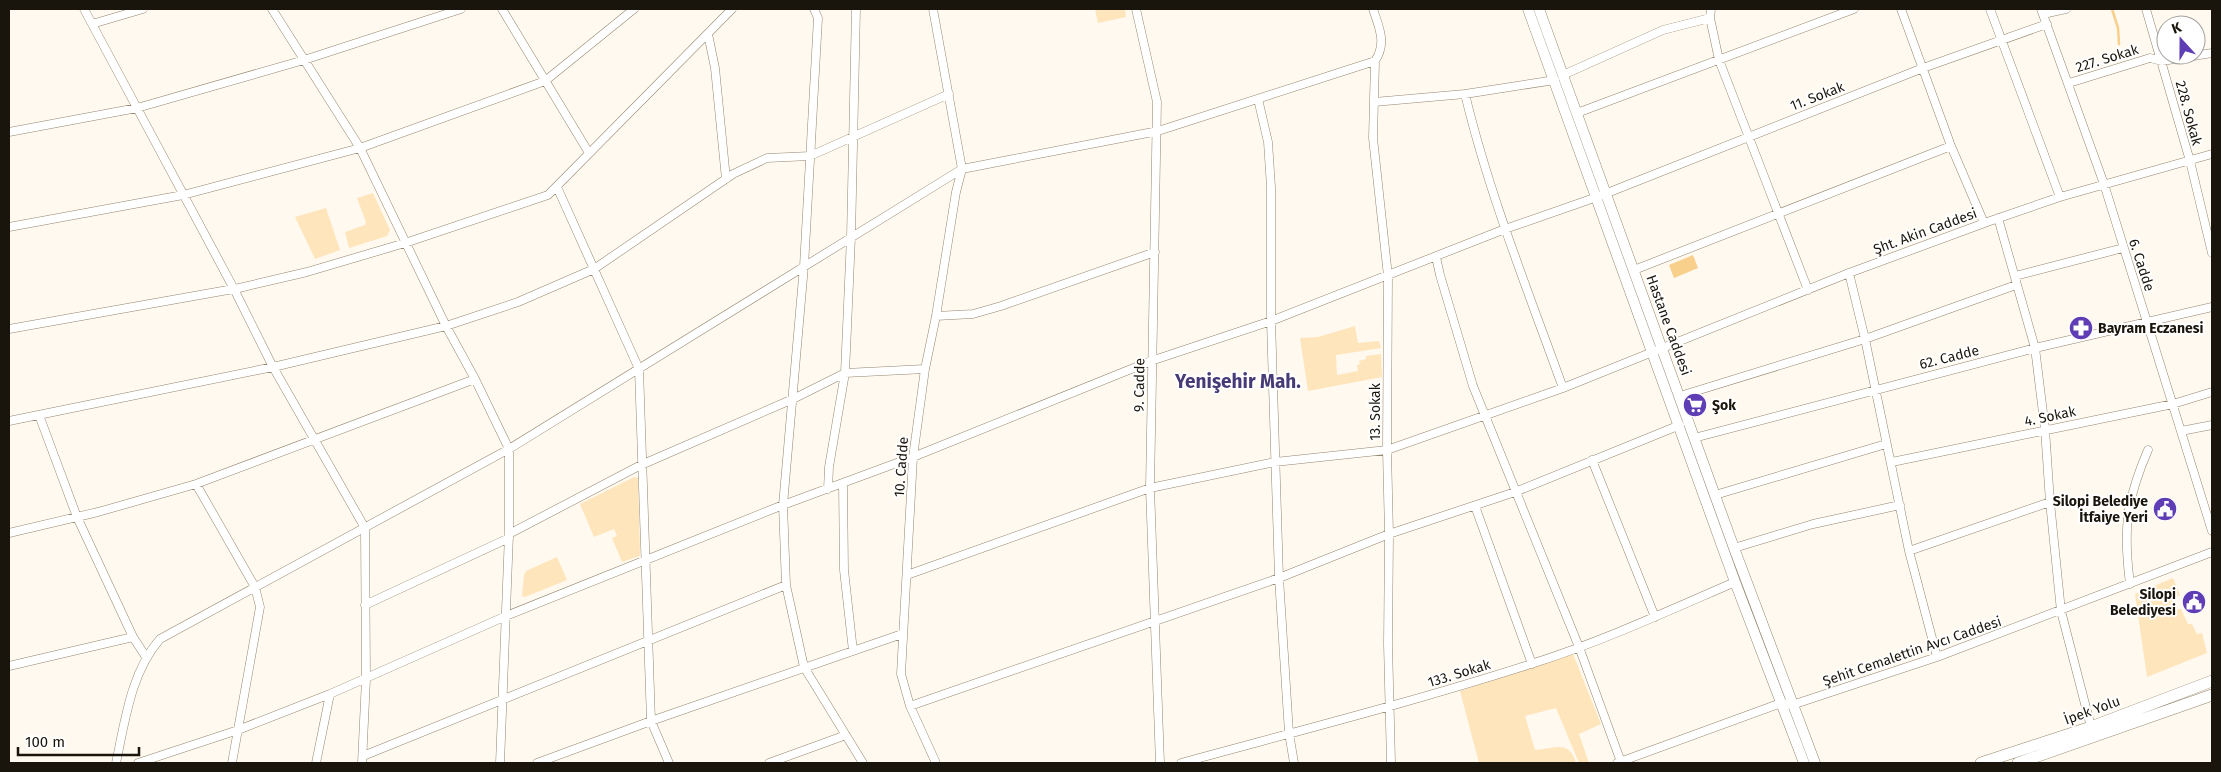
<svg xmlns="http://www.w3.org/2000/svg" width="2221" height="772" font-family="'Fira Sans',sans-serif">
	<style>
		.green { fill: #ffe5bb }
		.water { fill: #f8cf8b }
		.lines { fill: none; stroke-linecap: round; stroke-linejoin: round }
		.stream { stroke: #f8cf8b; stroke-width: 2.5 }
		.minor-casing { stroke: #93866f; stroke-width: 9 }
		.major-casing { stroke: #93866f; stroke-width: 11 }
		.highway-casing { stroke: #93866f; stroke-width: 12 }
		.minor { stroke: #fff; stroke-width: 8 }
		.major { stroke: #fff; stroke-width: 10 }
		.highway { stroke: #fff; stroke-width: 11 }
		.labels { text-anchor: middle; stroke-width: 4; stroke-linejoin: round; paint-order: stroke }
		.street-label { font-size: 14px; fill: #1a150c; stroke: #fff }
		.poi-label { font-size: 14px; font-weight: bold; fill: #1a150c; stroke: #fff; text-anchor: start }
		.district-label { font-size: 19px; font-weight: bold; fill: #463a77; stroke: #fff }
	</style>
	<rect width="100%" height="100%" fill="#fff9ef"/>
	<path class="green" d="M1095 9H1125L1126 17 1098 23Z
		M373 193 390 230 387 236 349 248 345 232 365 225 366 222 357 198Z
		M326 208 340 250 315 259 295 217Z
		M1355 326 1358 343 1379 341 1381 348 1336 355 1337 375 1358 371 1357 365 1360 364 1359 361 1366 359V356L1381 354 1382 377 1308 391 1300 338 1318 337Z
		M634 477 638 478 640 556 622 562 612 538 617 536 614 529 594 537 580 504Z
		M557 557 567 580 525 597 522 596 524 575 526 571Z
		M2173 578 2180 595 2173 598 2177 609H2181L2188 624H2192L2197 634 2202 633 2207 653 2147 677 2135 594Z
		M1573 654 1601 724 1579 734 1589 763H1579L1556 708 1525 716 1535 750C1555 749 1569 739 1576 763H1479L1460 691Z"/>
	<path class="water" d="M1693 255 1698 268 1674 278 1669 265Z"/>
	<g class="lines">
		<path class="stream" d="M2112 9 2118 28 2119 44"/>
		<g class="minor-casing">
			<path id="minor" d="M84 9 234 289 273 367 365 528 366 679 362 763
				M272 9 360 148 446 326 475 379 509 449V534L500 763
				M502 9 589 153
				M814 9 818 18 804 266 783 505 786 585 804 667 863 763
				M933 9 962 169 956 192 936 316 925 369 913 457 901 674 910 706 936 763
				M1136 9 1157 102 1150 488 1160 763
				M1711 9 1710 18 1719 60 1808 290
				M1901 9 1951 146 1984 223
				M1990 9 2060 197
				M2041 9 2104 184 2212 531
				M2146 9 2190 161 2212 253
				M2043 14 2066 9
				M92 24 143 9
				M708 34 715 68 726 179
				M1375 61 1373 138 1388 276 1387 450 1389 534 1388 644 1391 763
				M1563 75 1663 30 1710 18
				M2069 83 2150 58 2162 61 2212 53
				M1465 94C1489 194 1528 291 1563 388
				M1258 99 1268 142 1271 187V321L1279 578 1289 733 1294 763
				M1374 102 1465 94 1555 80
				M1577 113 1854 9
				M9 132 137 108 304 60 461 9
				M557 187 639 369 651 721 669 763
				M1998 218 2035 348 2045 429 2050 502 2061 611 2091 727
				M9 227 183 195 360 148 545 81 634 9
				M1436 257 1440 275 1473 386 1579 647 1621 762
				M1634 270 1951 146
				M1849 273 1865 339 1909 551 1937 657
				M2015 276 2123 248
				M936 316 973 314 1001 306 1155 252
				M9 329 239 288 307 272 405 243 548 195 732 9
				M1680 396 1865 339 2016 285
				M39 415 77 517 133 637 146 657
				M9 421 273 367 446 326 518 302 594 269 733 174 767 158 810 156 949 94
				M2181 431 2212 425
				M1694 438 2035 348 2212 307
				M1592 460 1655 617
				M1892 462 2173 404 2212 392
				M843 483 844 570 853 651
				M196 484 255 587 260 607 232 763
				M828 489 829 467 845 373 851 237 856 9
				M1715 495 1886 444
				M1475 506 1532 664
				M9 533 98 512 196 484 475 379
				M509 534 641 465 793 399 845 373 925 369
				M1734 548 1813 524 1900 505
				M1909 551 2050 502
				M907 575 1150 488 1275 462 1387 450 1563 388 1849 273 1990 221 2060 197 2212 154
				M2130 584C2123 529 2126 501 2148 450
				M365 605 509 538
				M9 666 133 637
				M910 706 1279 578 1389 534 1515 492 1680 425
				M363 756 786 585
				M116 763C125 721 131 672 160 639L509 449 962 169 1158 131 1375 61C1387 43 1379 27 1373 9
				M138 763 238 730 330 694 506 616 783 505 913 457 1151 361 1271 321 1505 229 1597 197 1923 68 2047 24
				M316 763 330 694
				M537 763 651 721 902 634
				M769 763 846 735
				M1181 763C1298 731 1416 701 1531 664 1601 642 1668 611 1735 582
				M1617 763 1781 703 1792 705 1937 657 2212 552"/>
		</g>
		<g class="major-casing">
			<path id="major" d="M1528 9 1735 582 1804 763
				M1539 9 1734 548 1815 763"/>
		</g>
		<g class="highway-casing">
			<path id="highway" d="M1981 763 2091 727 2212 681
				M2018 763 2212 695"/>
		</g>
		<use href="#minor" class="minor"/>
		<use href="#major" class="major"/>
		<use href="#highway" class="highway"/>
	</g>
	<defs>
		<g id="pharmacy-disc" transform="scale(1.25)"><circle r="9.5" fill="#5e3db5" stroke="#fff"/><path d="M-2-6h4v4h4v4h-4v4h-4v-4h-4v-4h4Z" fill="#fff"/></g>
		<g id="supermarket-disc" transform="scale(1.25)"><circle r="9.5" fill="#5e3db5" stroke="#fff"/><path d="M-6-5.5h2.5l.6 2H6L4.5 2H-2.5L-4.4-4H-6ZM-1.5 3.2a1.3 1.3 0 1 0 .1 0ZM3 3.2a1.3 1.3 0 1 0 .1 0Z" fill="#fff"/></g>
		<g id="civic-disc" transform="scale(1.25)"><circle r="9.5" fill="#5e3db5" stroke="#fff"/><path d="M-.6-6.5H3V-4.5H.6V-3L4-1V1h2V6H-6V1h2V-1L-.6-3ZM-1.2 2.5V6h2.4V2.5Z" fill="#fff"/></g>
	</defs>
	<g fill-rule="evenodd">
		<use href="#pharmacy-disc" x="2081" y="328"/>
		<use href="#supermarket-disc" x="1695" y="405"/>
		<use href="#civic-disc" x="2165" y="509"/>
		<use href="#civic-disc" x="2194" y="602"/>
	</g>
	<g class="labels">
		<g class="street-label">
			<text transform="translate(2107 58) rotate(-17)" y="5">227. Sokak</text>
			<text transform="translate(1817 96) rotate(-21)" y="5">11. Sokak</text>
			<text transform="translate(2189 113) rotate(75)" y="5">228. Sokak</text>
			<text transform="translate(1925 231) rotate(-20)" y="5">Şht. Akin Caddesi</text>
			<text transform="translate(2142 265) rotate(72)" y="5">6. Cadde</text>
			<text transform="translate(1669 325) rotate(70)" y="5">Hastane Caddesi</text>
			<text transform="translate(1949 357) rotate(-14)" y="5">62. Cadde</text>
			<text transform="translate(1139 385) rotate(-89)" y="5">9. Cadde</text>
			<text transform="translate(1375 412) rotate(-90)" y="5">13. Sokak</text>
			<text transform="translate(2050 416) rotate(-12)" y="5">4. Sokak</text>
			<text transform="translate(901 467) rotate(-86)" y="5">10. Cadde</text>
			<text transform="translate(1912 651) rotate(-19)" y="5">Şehit Cemalettin Avcı Caddesi</text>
			<text transform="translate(1459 673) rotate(-17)" y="5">133. Sokak</text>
			<text transform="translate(2092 710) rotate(-20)" y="5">İpek Yolu</text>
		</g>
		<g class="poi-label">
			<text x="2098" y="333">Bayram Eczanesi</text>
			<text x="1712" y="410">Şok</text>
			<text x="2148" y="506" text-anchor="end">Silopi Belediye<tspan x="2148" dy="16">İtfaiye Yeri</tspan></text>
			<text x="2176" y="599" text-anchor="end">Silopi<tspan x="2176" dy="16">Belediyesi</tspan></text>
		</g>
		<g class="district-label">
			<text x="1238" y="388">Yenişehir Mah.</text>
		</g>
	</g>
	<rect width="2221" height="772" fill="none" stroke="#1a150c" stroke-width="20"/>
	<g transform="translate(2181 40) rotate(339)"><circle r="24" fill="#ffffff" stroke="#a3a19e"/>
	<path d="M0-4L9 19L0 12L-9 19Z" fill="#5e3db5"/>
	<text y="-8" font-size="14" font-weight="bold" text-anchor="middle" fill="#1a150c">K</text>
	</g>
	<path d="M18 747v8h121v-8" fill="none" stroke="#1a150c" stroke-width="2.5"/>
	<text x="25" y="747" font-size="15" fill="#1a150c" stroke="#ffffff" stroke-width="4" paint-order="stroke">100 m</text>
</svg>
